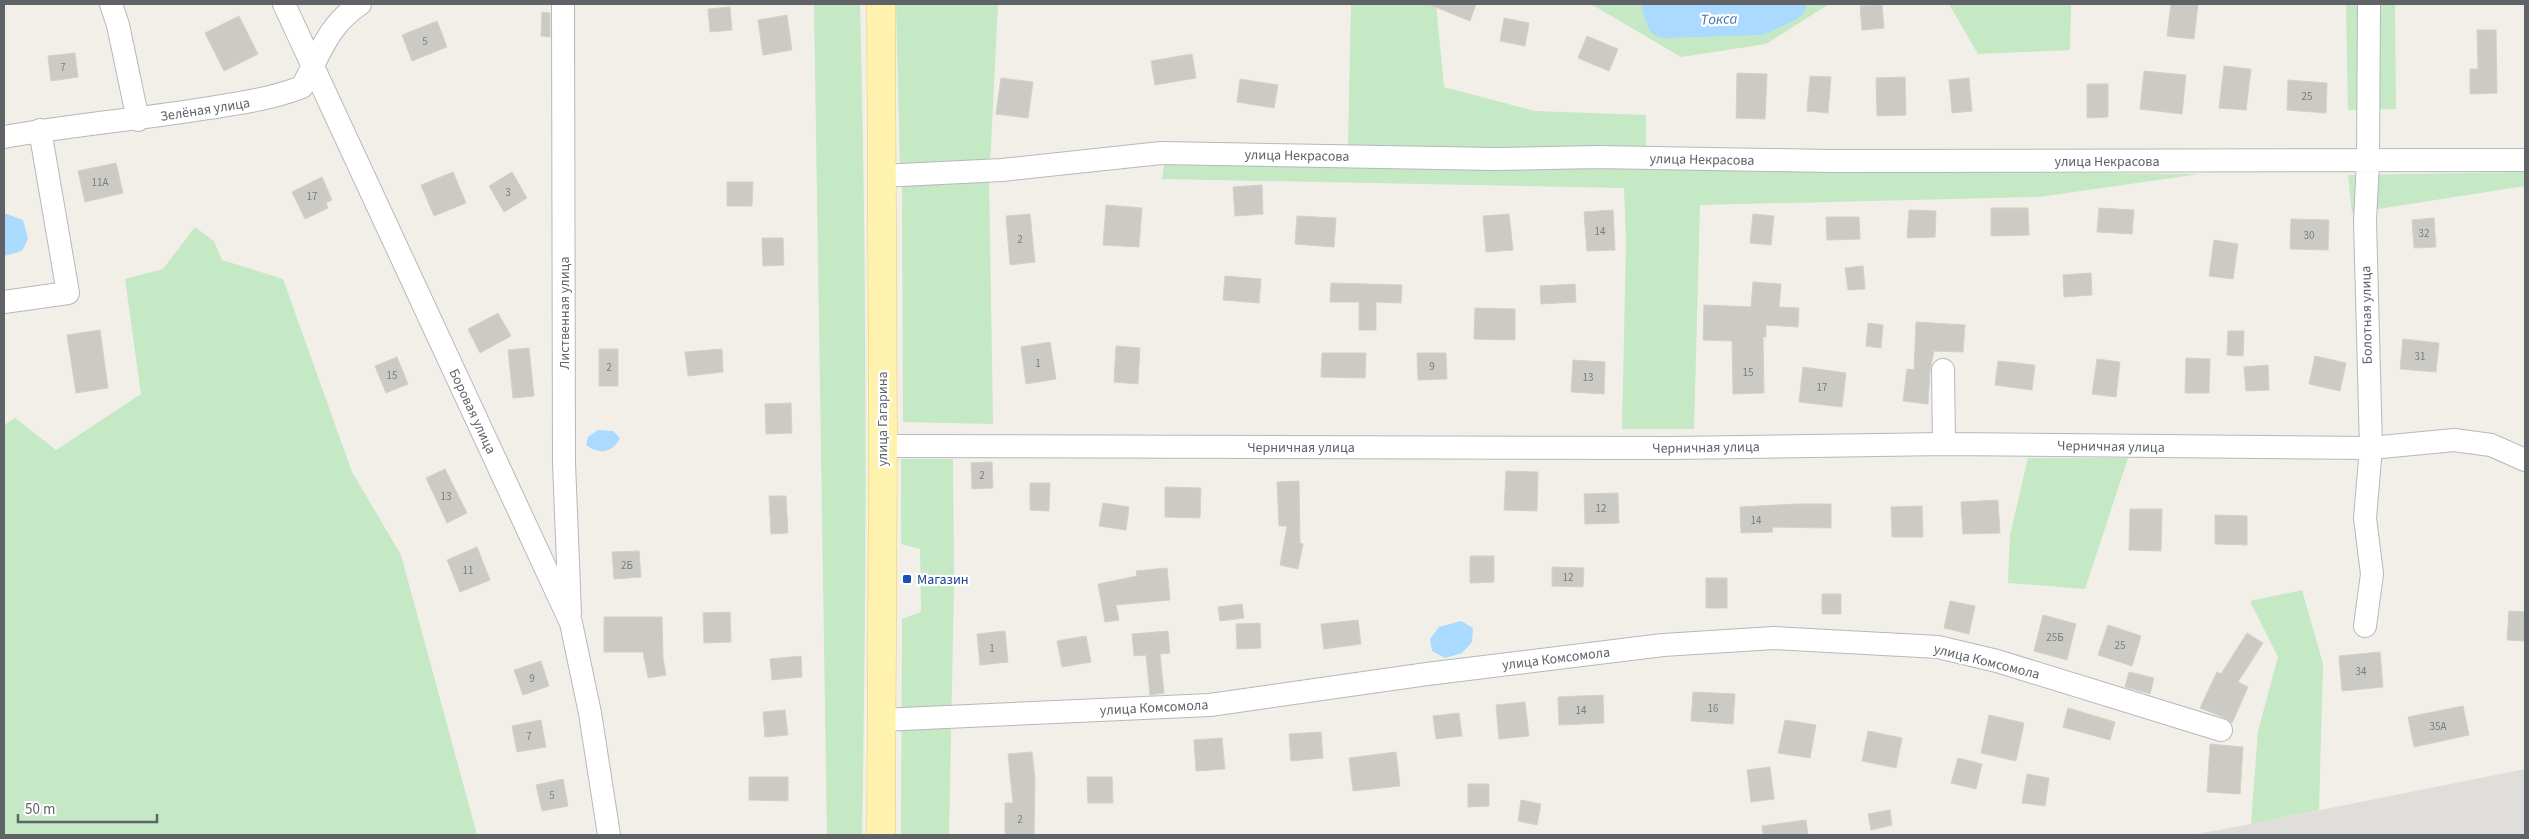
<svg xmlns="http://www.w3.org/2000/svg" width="2529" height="839" font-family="'Source Sans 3',sans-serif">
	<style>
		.industrial { fill: #e0deda }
		.green { fill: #c5e8c5 }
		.water { fill: #aadaff }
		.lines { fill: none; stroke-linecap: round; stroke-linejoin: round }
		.river { stroke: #aadaff; stroke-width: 34 }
		.building { fill: #cccac5; stroke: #d6d1c6 }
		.minor-casing { stroke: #b5b8bc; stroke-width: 24 }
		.major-casing { stroke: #f2c960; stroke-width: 29 }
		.minor { stroke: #fff; stroke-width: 22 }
		.major { stroke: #fff2af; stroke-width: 28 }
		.transit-dot { fill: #1a4fb4; stroke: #fff; stroke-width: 2 }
		.labels { text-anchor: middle; stroke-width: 4.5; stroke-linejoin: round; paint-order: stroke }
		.number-label { font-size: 11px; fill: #7a7d7f }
		.street-label { font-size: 14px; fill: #5f6368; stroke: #fff }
		.transit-label { font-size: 14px; fill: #164399; stroke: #fff; text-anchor: start }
		.water-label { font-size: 15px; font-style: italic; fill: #4174aa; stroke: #fff }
	</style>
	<rect width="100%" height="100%" fill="#f1efe8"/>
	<path class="industrial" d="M2525 769V835H2191L2251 824Z"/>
	<path class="green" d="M814 4H860C867 281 867 558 862 835H827Z
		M896 4H998L990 164 900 169Z
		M1351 4H1436L1444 87 1534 111 1646 115V149L1348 148Z
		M1591 4H1829L1766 44 1681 57Z
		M1949 4H2071L2070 50 1978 54Z
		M2346 4H2395L2396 109 2348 110Z
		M1164 165 2200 174 2039 197 1700 205 1694 429H1622L1626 243 1624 188 1162 179Z
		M2525 172V186L2352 213 2348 175Z
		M989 177 993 424 903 422 902 182Z
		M195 227 214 241 222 260 283 279 352 472 401 555 477 835H4V425L15 418 56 450 141 394 125 279 163 269Z
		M2028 458H2128L2085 589 2008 583 2010 535Z
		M901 459H953L954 585 949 835H901L902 619 921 612 920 549 901 544Z
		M2302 590 2323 664 2319 810 2251 824 2258 731 2278 657 2250 601Z"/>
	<path class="water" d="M4 213 23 220 28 239 22 251 4 256Z
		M598 430 613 431 620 438C613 453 599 455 586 445L588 437Z
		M1461 621 1473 628 1472 642 1462 653 1445 658 1432 651 1430 639 1439 627Z"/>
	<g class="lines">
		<path class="river" d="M1658 4 1664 21 1759 18 1789 4"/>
	</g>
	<path class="building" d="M1428 4H1476L1470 21Z
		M1882 4 1884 28 1862 30 1860 6Z
		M2171 4H2198L2194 39 2167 36Z
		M730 7 732 30 710 32 708 9Z
		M542 12 550 13V37L541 36Z
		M787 15 792 50 763 55 758 20Z
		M239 16 258 54 224 71 205 33Z
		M1504 18 1529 23 1525 46 1500 41Z
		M437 21 447 47 412 61 402 35Z
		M2477 30H2496L2497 93 2470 94V69H2478Z
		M1587 36 1618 49 1609 71 1578 58Z
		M75 53 78 77 51 81 48 56Z
		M1192 54 1196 78 1155 85 1151 61Z
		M2224 66 2251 69 2246 110 2219 108Z
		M2144 71 2186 75 2182 114 2140 109Z
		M1737 73 1767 74 1765 119 1736 118Z
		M1810 76 1831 77 1828 113 1807 111Z
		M1905 77 1906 115 1877 116 1876 78Z
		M1001 78 1033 82 1028 118 996 114Z
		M1969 78 1972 111 1952 113 1949 80Z
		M1240 79 1278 85 1274 108 1237 102Z
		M2288 80 2327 83 2326 113 2287 110Z
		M2087 84H2108V117L2087 118Z
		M116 163 123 193 85 202 78 171Z
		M453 172 466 203 434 216 421 185Z
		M512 172 527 198 504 212 489 186Z
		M322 177 332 200 326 203 328 208 305 219 292 192Z
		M727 182H753L752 206H727Z
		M1262 185 1263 214 1235 216 1233 187Z
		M1106 205 1142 208 1139 247 1103 245Z
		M1991 208H2028L2029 235 1991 236Z
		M2099 208 2134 210 2132 234 2097 232Z
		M1613 210 1615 250 1587 251 1584 212Z
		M1909 210 1936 211 1935 237 1907 238Z
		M1030 214 1035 262 1010 265 1006 216Z
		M1509 214 1513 250 1486 252 1483 216Z
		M1753 214 1774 216 1771 245 1750 243Z
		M1297 216 1336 218 1334 247 1295 244Z
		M1826 217H1859L1860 239 1827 240Z
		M2434 218 2436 247 2414 248 2412 220Z
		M2291 219 2329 220 2328 250 2290 249Z
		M762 238H783L784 265 763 266Z
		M2214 240 2238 244 2233 279 2209 276Z
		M1863 266 1865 289 1848 290 1845 268Z
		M2091 273 2092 295 2064 297 2063 275Z
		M1225 276 1261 279 1259 303 1223 300Z
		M1753 282 1781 284 1779 307 1799 308 1798 327 1766 325V337H1763L1764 393 1733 394 1732 341 1703 340 1704 305 1751 307Z
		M1331 283 1402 285 1401 303 1376 302V330H1359V302H1330Z
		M1575 284 1576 302 1541 304 1540 286Z
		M1475 308 1515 309V340L1474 339Z
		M498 313 511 336 480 353 468 329Z
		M1916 322 1965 325 1963 352 1934 351 1930 370 1928 404 1903 401 1907 369 1914 370Z
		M1868 323 1883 325 1881 348 1866 346Z
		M100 330 108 388 76 393 67 335Z
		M2228 331H2244L2243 356 2227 355Z
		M2403 339 2439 343 2436 372 2400 369Z
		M1050 342 1056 379 1026 384 1021 347Z
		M1116 346 1140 348 1138 384 1114 382Z
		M529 348 534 396 513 398 508 350Z
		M599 349H618V386H599Z
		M722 349 723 372 688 376 685 352Z
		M1322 353H1366L1365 378 1321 377Z
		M1417 353H1446L1447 379 1418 380Z
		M2315 356 2346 363 2340 391 2309 384Z
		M397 357 408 384 386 393 375 366Z
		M2186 358 2210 359 2209 393H2185Z
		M2097 359 2120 362 2116 397 2092 394Z
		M1573 360 1605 362 1604 394 1571 392Z
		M1998 361 2035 365 2032 390 1995 385Z
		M2268 365 2269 390 2246 391 2244 367Z
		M1803 367 1846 373 1842 407 1799 402Z
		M791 403 792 433 766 434 765 404Z
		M992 462 993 488 972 489 971 463Z
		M445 469 467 513 447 523 426 478Z
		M1506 471 1538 472 1537 511 1504 510Z
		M1299 481 1300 543 1303 544 1298 569 1280 565 1287 526H1279L1277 482Z
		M1030 483H1050L1049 511 1030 510Z
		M1165 487 1201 488 1200 518 1165 517Z
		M1618 493 1619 523 1585 524 1584 494Z
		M769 496H786L788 533 771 534Z
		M1998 500 2000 533 1963 534 1961 502Z
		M1103 503 1129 507 1126 530 1099 526Z
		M1796 504H1831V528L1772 527 1773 532 1741 533 1740 507Z
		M1922 506 1923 537H1892L1891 507Z
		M2130 509H2162L2161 551 2129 550Z
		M2215 515 2247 516V545L2215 544Z
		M477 547 490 580 460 592 447 560Z
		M639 551 641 577 614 579 612 552Z
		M1470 556H1494V582L1470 583Z
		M1552 567 1584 568 1583 587 1552 586Z
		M1167 568 1170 600 1116 605 1119 620 1105 622 1098 584 1137 576 1136 571Z
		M1706 578H1727V608H1706Z
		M1822 594H1841V614H1822Z
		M1950 601 1975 606 1969 634 1944 628Z
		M1242 604 1244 618 1220 621 1218 607Z
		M2509 611 2525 612V641L2507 640Z
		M730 612 731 642 704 643 703 613Z
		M2043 615 2076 624 2067 660 2034 651Z
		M604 617H662L663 658 666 675 648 678 643 652H604Z
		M1358 620 1361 644 1324 649 1321 624Z
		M1260 623 1261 648 1237 649 1236 624Z
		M2108 625 2141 636 2132 666 2098 655Z
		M1005 631 1008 662 980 665 977 634Z
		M1168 631 1170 653 1160 654 1164 693 1150 695 1146 655 1134 656 1132 634Z
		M2247 633 2263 643 2238 682 2248 687 2232 723 2225 718 2200 708 2217 672 2221 674Z
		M1086 636 1091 662 1062 667 1057 641Z
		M2380 652 2383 687 2342 691 2339 656Z
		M801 656 802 677 772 680 770 659Z
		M541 661 549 686 523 695 514 670Z
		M2129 672 2154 678 2150 694 2125 687Z
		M1693 692 1735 694 1733 724 1691 721Z
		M1603 695 1604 723 1559 725 1558 697Z
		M1525 702 1529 736 1499 739 1496 705Z
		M2463 706 2469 735 2414 747 2408 717Z
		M2068 708 2115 722 2110 740 2063 727Z
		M785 710 788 735 765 737 763 712Z
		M1459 713 1462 736 1436 739 1433 716Z
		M1989 715 2024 723 2016 761 1981 753Z
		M541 720 546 747 517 752 512 726Z
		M1785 720 1816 725 1810 758 1778 753Z
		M1868 731 1902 738 1896 768 1862 761Z
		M1321 732 1323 758 1291 761 1289 734Z
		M1222 738 1225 769 1196 771 1194 740Z
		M2210 744 2243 747 2240 794 2207 792Z
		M1032 752 1035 780 1034 835H1005V803H1013L1008 754Z
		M1396 752 1400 786 1353 791 1349 758Z
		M1958 758 1982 764 1976 789 1951 783Z
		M1770 767 1774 799 1751 802 1747 770Z
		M2027 774 2049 778 2045 806 2022 803Z
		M749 777H788V801L749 800Z
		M1087 777H1112L1113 803H1088Z
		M563 779 568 806 542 811 536 785Z
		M1468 784H1489V806L1468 807Z
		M1521 800 1541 804 1537 825 1518 821Z
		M1890 810 1892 825 1871 830 1868 814Z
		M1806 820 1808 835H1763L1762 826Z"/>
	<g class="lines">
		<g class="minor-casing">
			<path id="minor" d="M111 4 118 25 138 120
				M284 4 571 623 590 713 609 835
				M563 4 564 463 570 613
				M4 137C72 125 141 119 209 108 241 103 271 99 302 87 320 54 328 25 360 4
				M881 176 1002 170 1161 153 1495 159 1597 157 1830 161 2525 160
				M4 302 68 293 40 130
				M1943 370 1944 444
				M883 446 1671 448 1944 444 2371 448 2454 440 2491 445 2525 460
				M2365 626 2372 574 2365 518 2371 448 2365 221 2368 161 2369 4
				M881 720 1210 705 1427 674 1663 645 1774 638 1938 647 1997 661 2221 730"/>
		</g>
		<g class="major-casing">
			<path id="major" d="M881 835 883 446 881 4"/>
		</g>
		<use href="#minor" class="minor"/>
		<use href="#major" class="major"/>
	</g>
	<rect class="transit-dot" x="902" y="574" width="10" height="10" rx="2.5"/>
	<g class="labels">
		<g class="number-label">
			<text x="425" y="45">5</text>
			<text x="63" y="71">7</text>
			<text x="2307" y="100">25</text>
			<text x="100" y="186">11А</text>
			<text x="508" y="196">3</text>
			<text x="312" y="200">17</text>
			<text x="1600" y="235">14</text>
			<text x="2424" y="237">32</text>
			<text x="2309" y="239">30</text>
			<text x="1020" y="243">2</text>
			<text x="2420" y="360">31</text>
			<text x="1038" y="367">1</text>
			<text x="1432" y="370">9</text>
			<text x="609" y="371">2</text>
			<text x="1748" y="376">15</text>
			<text x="392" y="379">15</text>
			<text x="1588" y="381">13</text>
			<text x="1822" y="391">17</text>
			<text x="982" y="479">2</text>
			<text x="446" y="500">13</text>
			<text x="1601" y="512">12</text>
			<text x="1756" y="524">14</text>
			<text x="627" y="569">2Б</text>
			<text x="468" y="574">11</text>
			<text x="1568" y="581">12</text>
			<text x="2055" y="641">25Б</text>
			<text x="2120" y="649">25</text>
			<text x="992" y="652">1</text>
			<text x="2361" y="675">34</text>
			<text x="532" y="682">9</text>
			<text x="1713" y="712">16</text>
			<text x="1581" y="714">14</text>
			<text x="2438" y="730">35А</text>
			<text x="529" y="740">7</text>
			<text x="552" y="799">5</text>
			<text x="1020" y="823">2</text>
		</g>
		<g class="street-label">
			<text transform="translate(205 109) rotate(-9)" y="5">Зелёная улица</text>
			<text transform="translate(1297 155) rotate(1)" y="5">улица Некрасова</text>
			<text transform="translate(1702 159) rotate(1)" y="5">улица Некрасова</text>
			<text x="2107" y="166">улица Некрасова</text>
			<text transform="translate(564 313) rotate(-90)" y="5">Лиственная улица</text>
			<text transform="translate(2366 315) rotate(-91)" y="5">Болотная улица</text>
			<text transform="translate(473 411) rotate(65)" y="5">Боровая улица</text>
			<text transform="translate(882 419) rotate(-90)" y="5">улица Гагарина</text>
			<text transform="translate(2111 446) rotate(1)" y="5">Черничная улица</text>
			<text x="1301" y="452">Черничная улица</text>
			<text transform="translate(1706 447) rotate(-1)" y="5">Черничная улица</text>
			<text transform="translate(1556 658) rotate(-7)" y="5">улица Комсомола</text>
			<text transform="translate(1987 661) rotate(14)" y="5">улица Комсомола</text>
			<text transform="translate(1154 707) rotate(-3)" y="5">улица Комсомола</text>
		</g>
		<g class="transit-label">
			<text x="917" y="584">Магазин</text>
		</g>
		<g class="water-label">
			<text transform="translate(1719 19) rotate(-2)" y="5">Токса</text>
		</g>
	</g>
	<rect width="2529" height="839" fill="none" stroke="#5f6368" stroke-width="10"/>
	<path d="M18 814v8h139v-8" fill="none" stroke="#5f6368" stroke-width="2.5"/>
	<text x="25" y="814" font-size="15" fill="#5f6368" stroke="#ffffff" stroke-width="4" paint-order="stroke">50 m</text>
</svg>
